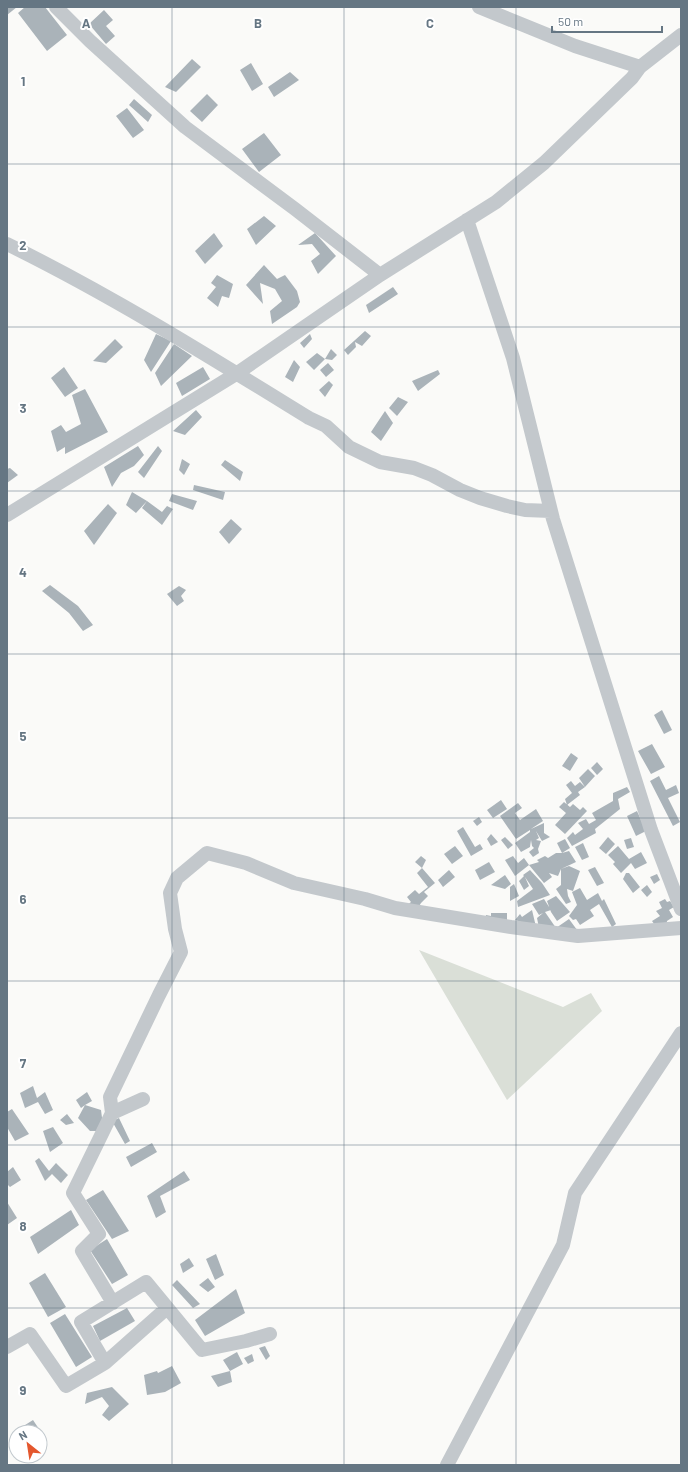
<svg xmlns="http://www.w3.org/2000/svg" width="688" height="1472" font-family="Barlow,sans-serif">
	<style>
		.green { fill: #dadfd7 }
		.building { fill: #aab3b9 }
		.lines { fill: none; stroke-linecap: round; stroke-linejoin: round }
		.minor { stroke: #c3c8cc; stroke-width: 14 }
		.grid { fill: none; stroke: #657683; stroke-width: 1; stroke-opacity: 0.55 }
		.grid-label { font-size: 13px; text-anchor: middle; font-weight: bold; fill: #657683; stroke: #fff; stroke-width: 4; stroke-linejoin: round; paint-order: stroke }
	</style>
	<rect width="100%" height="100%" fill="#fafaf8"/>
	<path class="green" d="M419 950 563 1007 591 993 602 1011 507 1100Z"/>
	<path class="building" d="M7 7H17L7 15Z
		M25 7H45L67 35 47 51 18 13Z
		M104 10 113 20 106 26 115 36 106 44 89 24Z
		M192 59 201 67 176 92 165 87Z
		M251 63 263 84 252 91 240 70Z
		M290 72 299 80 274 97 268 87Z
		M207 94 218 105 202 122 190 111Z
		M134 99 152 115 148 122 129 105Z
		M127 108 144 130 133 138 116 116Z
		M264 133 281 155 259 172 242 149Z
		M264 216 276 226 256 245 247 229Z
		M214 233 223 246 205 264 195 251Z
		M315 233 336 256 318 274 311 261 320 254 312 244 298 245Z
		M264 265 277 279 285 275 297 291 300 302 297 307 272 324 270 311 282 301 275 289 260 283 263 304 246 285Z
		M217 275 233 284 229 298 222 296 218 307 207 298 216 287 211 283Z
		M393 287 398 294 369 313 366 305Z
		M365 331 371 336 362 346 355 342 356 347 348 355 344 350Z
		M156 334 171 341 151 372 144 360Z
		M310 334 312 339 304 348 300 343Z
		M115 339 123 347 106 363 93 361Z
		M174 344 192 356 161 386 155 373Z
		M331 349 337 355 332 360 325 359 314 370 306 362 317 353 325 359Z
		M294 360 300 367 293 382 285 377Z
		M328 363 334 370 326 377 320 370Z
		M64 367 78 388 65 397 51 378Z
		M203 367 210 379 182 396 176 383Z
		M438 370 440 374 418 391 412 381Z
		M329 381 333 385 325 397 319 390Z
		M85 389 108 432 65 454V447L57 452 51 431 61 425 66 432 81 424 72 395Z
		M398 397 408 402 397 416 389 408Z
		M196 410 202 417 185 435 173 431Z
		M385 411 393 423 381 441 371 432Z
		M138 446 144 455 134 466 121 473 112 487 104 467Z
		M158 446 162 451 144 478 138 472Z
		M182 459 190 464 184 475 179 470Z
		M225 460 243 472 240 481 221 465Z
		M10 468 18 475 7 483V469Z
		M194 485 225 492 223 500 193 490Z
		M132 492 147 501 162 512 167 506 173 509 162 525 142 508 147 501 136 513 126 505Z
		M172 494 197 501 193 510 169 501Z
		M108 504 117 513 94 545 84 531Z
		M231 519 242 529 229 544 219 532Z
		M50 585 78 606 93 625 83 631 69 613 42 591Z
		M179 586 186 590 181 596 184 601 177 606 167 594Z
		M662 710 672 730 664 734 654 715Z
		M652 744 665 767 651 774 638 751Z
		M571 753 578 758 570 771 562 766Z
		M597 762 603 769 597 775 591 768Z
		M588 769 595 776 585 787 579 778Z
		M659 776 666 790 676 785 679 793 668 798 680 822 673 826 650 781Z
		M571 781 575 786 580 782 585 787 578 792 580 795 567 805 565 799 572 793 566 785Z
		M627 787 630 792 618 799 620 809 595 829 596 833 572 846 567 838 573 832 575 835 583 829 578 823 586 819 589 824 596 820 592 813 613 801V793Z
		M501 800 507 809 493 818 487 810Z
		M564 802 570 807 573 804 580 810 583 807 587 811 565 834 555 825 566 813 559 807Z
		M518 803 522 808 515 813 520 820 536 809 543 821 531 829 544 823V833L550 837 542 841 536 831 539 838 536 840 541 841 538 849 539 853 533 857 529 852 534 848 532 846 531 840 530 847 521 852 515 843 530 832V830L516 839 500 816Z
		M637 811 646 831 636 836 627 816Z
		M479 817 482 822 477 826 473 821Z
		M463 827 475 847 480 844 483 849 471 856 457 831Z
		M491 834 498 842 491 846 487 839Z
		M505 837 513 845 508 849 501 840Z
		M608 837 615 844 606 854 599 848Z
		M631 838 634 847 627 849 624 840Z
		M565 839 570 848 562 853 569 851 576 862 561 869 569 866 580 871 573 891 567 889 568 896 571 902 566 904 556 889 561 885V869L558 876 549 873 552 877 544 883 529 865 539 862 537 860 545 856 548 858 556 853H562L557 843Z
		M583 843 589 857 582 860 575 847Z
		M455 846 463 856 452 864 444 854Z
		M618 846 629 859 641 852 647 863 635 869 631 863 621 873 613 864 615 862 608 855Z
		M421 856 426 860 422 868 415 862Z
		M513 856 518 863 524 858 529 865 515 876 505 860Z
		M489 862 495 872 480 880 475 870Z
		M595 867 604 883 597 886 588 870Z
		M422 868 435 883 424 892 428 896 421 903 418 908 405 907 411 902 407 897 415 890 419 894 428 887 417 873Z
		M449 870 455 877 443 887 438 880Z
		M530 870 542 883 550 895 518 907 517 901 533 889 525 877 529 886 524 890 519 881 524 876 523 875Z
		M626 873H629L640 887 633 893 623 879Z
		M657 874 660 880 654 884 650 877Z
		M505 875 511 884 505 889 491 885Z
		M514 884 519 896 510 901V887Z
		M647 885 652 892 647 897 641 890Z
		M580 888 587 900 598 893 602 901 604 899 616 924 612 927 599 904 590 910 594 916 580 925 576 919 573 920 569 916 577 905 572 892Z
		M556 896 570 912 557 921 551 912 547 901Z
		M544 899 551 910 545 912 556 928 569 919 580 934 539 928 537 918 543 913 539 915 532 904Z
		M665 899 667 902 670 901 674 907 669 910 673 917 667 921 666 928H657L652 921 660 916 656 911 662 908 659 902Z
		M532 910 537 931 521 922 515 920 520 914 522 917Z
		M491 913H507V923L485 921 486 915 491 916Z
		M33 1086 37 1098 45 1092 53 1110 45 1114 38 1102 25 1108 20 1093Z
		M87 1092 92 1101 85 1105 101 1110 105 1141 97 1131H90L78 1118 85 1105 81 1108 76 1100Z
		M12 1109 29 1134 15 1141 7 1127V1112Z
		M67 1114 74 1123 66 1125 60 1120Z
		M119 1118 130 1141 125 1144 112 1121Z
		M53 1127 63 1143 50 1152 43 1131Z
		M152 1143 157 1152 131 1167 126 1157Z
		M39 1158 49 1171 56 1163 68 1175 61 1183 52 1174 45 1181 35 1161Z
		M13 1167 21 1180 10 1187 7 1184V1172Z
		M184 1171 190 1180 160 1196 166 1212 156 1218 147 1196Z
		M103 1190 129 1231 112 1239 86 1200Z
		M7 1202 17 1218 7 1225Z
		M71 1210 79 1225 38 1254 30 1237Z
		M107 1239 128 1275 112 1284 90 1250Z
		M216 1254 224 1275 215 1280 206 1259Z
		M189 1258 194 1266 183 1273 180 1264Z
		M45 1273 66 1307 48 1317 29 1283Z
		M208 1278 215 1287 208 1292 199 1285Z
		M177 1280 200 1304 193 1308 172 1285Z
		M236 1289 245 1313 205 1336 195 1320Z
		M127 1308 135 1321 100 1341 93 1326Z
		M65 1314 92 1357 76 1367 50 1323Z
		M265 1346 270 1356 266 1360 259 1348Z
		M237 1352 243 1364 230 1371 223 1360Z
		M252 1354 254 1361 248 1364 244 1358Z
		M172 1366 181 1383 165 1392 147 1395 144 1375 157 1371 158 1373Z
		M230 1371 232 1382 218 1387 211 1376Z
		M112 1387 129 1404 109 1421 102 1415 109 1406 102 1397 85 1404 87 1393Z
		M33 1420 41 1432H28L22 1427Z"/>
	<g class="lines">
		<path class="minor" d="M56 7 90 41 185 127 295 209 380 275
			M479 7 575 46 640 67
			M467 220 513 358 553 519 651 830 681 909
			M7 244C111 295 210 357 309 418L326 426 349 447 380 462 414 468 432 475 460 490 480 498 507 506 525 510 551 511
			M7 515 236 374 380 275 496 202 544 163 632 78 640 67 681 35
			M112 1113 110 1097 159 995 181 952 175 929 170 893 177 878 207 853 246 863 294 883 365 899 395 908 511 927 578 936 681 928
			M113 1303 82 1251 99 1234 73 1193 112 1113 143 1099
			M7 1347 30 1334 66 1386 105 1363 81 1322 146 1282 202 1350 246 1341 270 1334
			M105 1363 167 1308
			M447 1465 563 1245 575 1193 681 1033"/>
	</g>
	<path class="grid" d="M172 7V1465M344 7V1465M516 7V1465M7 164H681M7 327H681M7 491H681M7 654H681M7 818H681M7 981H681M7 1145H681M7 1308H681"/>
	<g class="grid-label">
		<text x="86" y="28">A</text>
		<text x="258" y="28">B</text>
		<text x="430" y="28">C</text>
		<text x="23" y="86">1</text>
		<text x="23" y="250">2</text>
		<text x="23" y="413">3</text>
		<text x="23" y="577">4</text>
		<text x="23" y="741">5</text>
		<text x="23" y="904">6</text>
		<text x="23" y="1068">7</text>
		<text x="23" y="1231">8</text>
		<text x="23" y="1395">9</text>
	</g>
	<rect width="688" height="1472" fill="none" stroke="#657683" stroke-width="16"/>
	<g transform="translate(28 1444) rotate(330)"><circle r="19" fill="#ffffff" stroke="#c1c8cd"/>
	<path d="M0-3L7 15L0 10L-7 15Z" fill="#e4572e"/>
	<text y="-6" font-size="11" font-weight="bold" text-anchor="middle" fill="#657683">N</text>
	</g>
	<path d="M552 26v6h110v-6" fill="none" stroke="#657683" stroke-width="2"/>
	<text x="558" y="26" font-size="12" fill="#657683" stroke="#ffffff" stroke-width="3" paint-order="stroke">50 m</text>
</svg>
